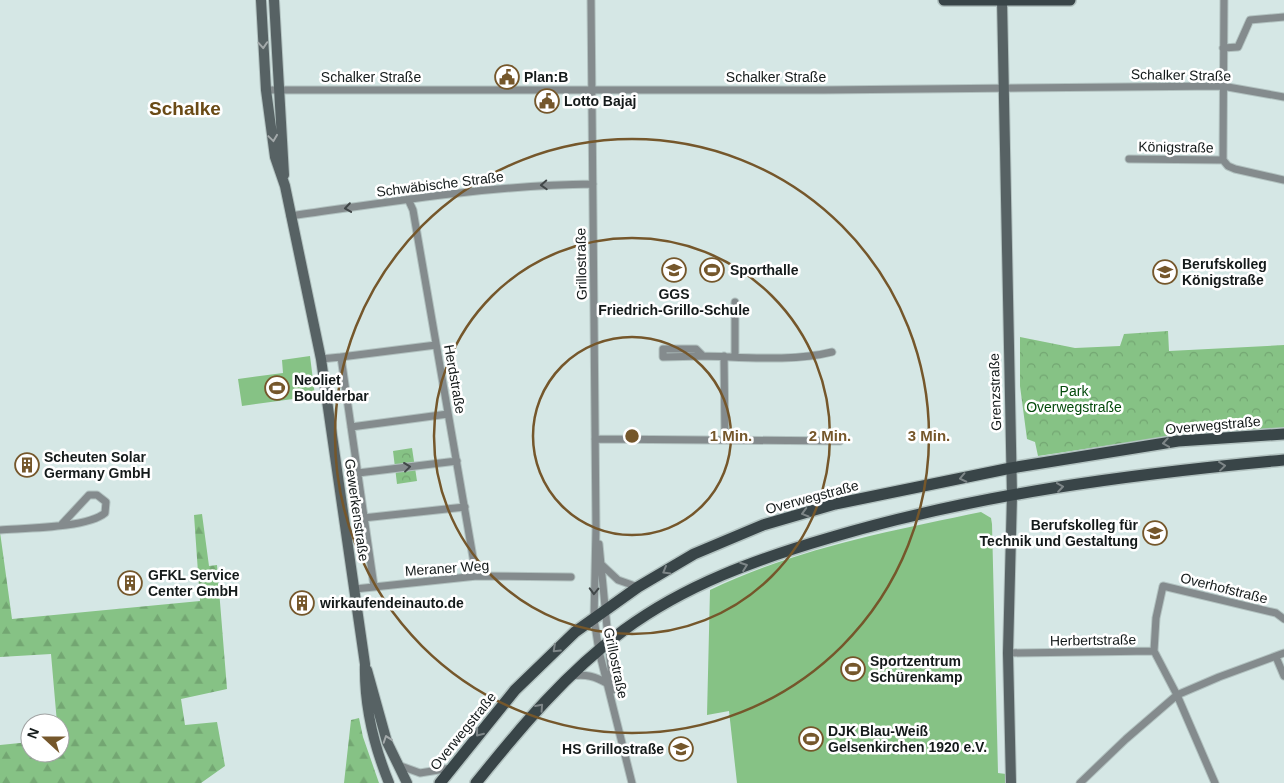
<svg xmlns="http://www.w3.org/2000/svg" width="1284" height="783" font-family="Helvetica,sans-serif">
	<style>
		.grass { fill: #86c285 }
		.forest { fill: url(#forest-firs) }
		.park { fill: url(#park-crowns) }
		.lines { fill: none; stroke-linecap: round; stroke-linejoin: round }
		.street-casing { stroke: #b2c2c0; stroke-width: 9 }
		.secondary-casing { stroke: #b2c2c0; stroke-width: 12 }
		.primary-casing { stroke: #b2c2c0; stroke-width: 14 }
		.street { stroke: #848b8d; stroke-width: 7 }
		.secondary { stroke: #576264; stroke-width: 10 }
		.primary { stroke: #394548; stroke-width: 11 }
		.oneway { stroke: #a3a9aa }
		.oneway2 { stroke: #414748 }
		.oneway3 { stroke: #7e8688 }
		.ring { fill: none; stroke: #75572b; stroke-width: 2.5 }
		.labels { text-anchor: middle; stroke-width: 5; stroke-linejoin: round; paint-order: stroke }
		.street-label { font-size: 14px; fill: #141a1a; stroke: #fff }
		.poi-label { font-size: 14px; font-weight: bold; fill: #141a1a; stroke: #fff; text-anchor: start }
		.park-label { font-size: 14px; fill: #044a0b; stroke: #fff }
		.district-label { font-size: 19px; font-weight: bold; fill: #6a4a15; stroke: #fff }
		.centre { fill: #75572b; stroke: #fff; stroke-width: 2.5 }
		.ring-label { font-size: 15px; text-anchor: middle; font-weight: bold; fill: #75572b; stroke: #fff; stroke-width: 5; stroke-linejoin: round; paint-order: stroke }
	</style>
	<defs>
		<pattern id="forest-firs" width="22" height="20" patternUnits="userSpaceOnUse" patternTransform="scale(1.25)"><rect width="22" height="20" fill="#86c285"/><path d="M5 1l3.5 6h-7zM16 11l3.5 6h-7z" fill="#73a672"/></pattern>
		<pattern id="park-crowns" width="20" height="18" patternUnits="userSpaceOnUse" patternTransform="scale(1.25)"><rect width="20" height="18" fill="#86c285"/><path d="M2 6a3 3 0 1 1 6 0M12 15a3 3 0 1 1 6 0" fill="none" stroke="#73a672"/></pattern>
	</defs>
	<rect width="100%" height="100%" fill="#d5e7e5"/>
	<path class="grass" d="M310 356 315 396 242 406 238 379 283 373 282 360Z
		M981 512 991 518 992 524 998 773 1006 774V783H737L729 711 707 715 710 590C795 549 890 531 981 512Z"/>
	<path class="forest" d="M202 514 209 566 217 565 227 689 181 699 185 725 217 722 225 766 201 783H0V745L30 742V753H60V723H57L51 654 0 657V532L12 619 200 601 194 515Z
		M359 718 363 737 379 783H344L351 720Z"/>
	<path class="park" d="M1168 331 1169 351 1284 345V428L1125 443 1038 456 1035 442 1027 439 1020 386V337L1075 348 1120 346 1124 334Z
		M412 448 417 481 397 484 393 451Z"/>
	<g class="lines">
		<g class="street-casing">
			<path id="street" d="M591 0 596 528 594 619 599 651 632 783
				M1224 0 1223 160 1228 166 1235 169 1284 180
				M1223 48 1238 47 1250 20 1284 17
				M266 90H823L1222 86 1284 97
				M1129 159 1223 160
				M408 199 413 210 474 563
				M290 216C390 202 491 185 593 184
				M703 356 663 357V349H696L703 356C745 357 792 362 832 352
				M724 356 725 440
				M735 356V302
				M341 357 436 345
				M321 359 341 357 374 586
				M351 427 448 414
				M595 439 840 441
				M358 473 457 461
				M363 518 465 507
				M0 530C26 528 87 528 105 513L106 502 97 495H89L62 524
				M599 544 613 690
				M602 565 618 580 638 587
				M355 589 477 576 571 577
				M1154 651 1156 618 1163 586 1276 613 1284 619
				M1008 653 1154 651 1177 695 1215 783
				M1276 657 1284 676
				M571 676C586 674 595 676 608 684
				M398 765 420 773 451 768
				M1080 783 1126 739 1177 695 1219 677 1284 653"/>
		</g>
		<g class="secondary-casing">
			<path id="secondary" d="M261 0 266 90 275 157 285 186 321 359 365 664C364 704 374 746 389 783
				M274 0 284 175
				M1002 0 1012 495 1008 653 1011 783
				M367 670 387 742 407 783"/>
		</g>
		<g class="primary-casing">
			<path id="primary" d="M944 0H1070
				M440 783 515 690 575 632 638 587 694 554 763 525 835 504 1011 468 1178 441 1284 434
				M476 783C521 727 566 673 624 630 685 585 757 559 829 538 977 494 1131 474 1284 460"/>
		</g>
		<use href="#street" class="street"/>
		<use href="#secondary" class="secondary"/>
		<use href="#primary" class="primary"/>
	</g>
	<defs><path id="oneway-chevron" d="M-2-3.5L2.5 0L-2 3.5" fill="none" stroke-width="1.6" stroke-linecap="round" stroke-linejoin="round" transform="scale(1.25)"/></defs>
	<g class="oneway">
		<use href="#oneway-chevron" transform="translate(263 45) rotate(86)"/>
		<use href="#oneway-chevron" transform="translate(273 138) rotate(82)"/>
		<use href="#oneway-chevron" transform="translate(387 739) rotate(-109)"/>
	</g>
	<g class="oneway2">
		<use href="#oneway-chevron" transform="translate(544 185) rotate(177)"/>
		<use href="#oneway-chevron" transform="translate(348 208) rotate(172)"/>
		<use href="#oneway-chevron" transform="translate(407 467) rotate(-7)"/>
		<use href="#oneway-chevron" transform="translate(594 591) rotate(92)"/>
	</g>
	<g class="oneway3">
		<use href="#oneway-chevron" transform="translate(1166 443) rotate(171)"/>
		<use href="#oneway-chevron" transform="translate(1222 466) rotate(-7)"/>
		<use href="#oneway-chevron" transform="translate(963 478) rotate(168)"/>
		<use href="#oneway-chevron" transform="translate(1060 487) rotate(-8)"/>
		<use href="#oneway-chevron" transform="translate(805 513) rotate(164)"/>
		<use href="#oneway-chevron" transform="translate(744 566) rotate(-20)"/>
		<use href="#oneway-chevron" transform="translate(666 571) rotate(150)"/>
		<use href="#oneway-chevron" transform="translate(556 649) rotate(137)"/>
		<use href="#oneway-chevron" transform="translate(540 707) rotate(-48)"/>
		<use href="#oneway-chevron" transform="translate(479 733) rotate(129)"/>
	</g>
	<g class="ring">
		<circle cx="632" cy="436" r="99"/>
		<circle cx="632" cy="436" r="198"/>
		<circle cx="632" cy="436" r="297"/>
	</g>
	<defs>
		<g id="civic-ring" transform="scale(1.25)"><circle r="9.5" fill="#fff" stroke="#75572b" stroke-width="1.5"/><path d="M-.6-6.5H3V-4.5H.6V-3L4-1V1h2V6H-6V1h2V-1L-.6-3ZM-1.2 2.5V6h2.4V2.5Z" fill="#75572b"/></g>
		<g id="school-ring" transform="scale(1.25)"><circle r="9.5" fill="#fff" stroke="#75572b" stroke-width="1.5"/><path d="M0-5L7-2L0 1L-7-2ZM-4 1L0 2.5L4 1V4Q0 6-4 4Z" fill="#75572b"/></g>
		<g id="stadium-ring" transform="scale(1.25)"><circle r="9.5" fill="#fff" stroke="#75572b" stroke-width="1.5"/><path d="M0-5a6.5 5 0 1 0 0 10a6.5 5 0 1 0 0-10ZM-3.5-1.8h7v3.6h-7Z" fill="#75572b"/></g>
		<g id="university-ring" transform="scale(1.25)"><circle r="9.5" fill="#fff" stroke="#75572b" stroke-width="1.5"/><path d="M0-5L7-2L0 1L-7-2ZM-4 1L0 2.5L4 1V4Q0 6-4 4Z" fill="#75572b"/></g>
		<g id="building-ring" transform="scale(1.25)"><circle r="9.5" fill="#fff" stroke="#75572b" stroke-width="1.5"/><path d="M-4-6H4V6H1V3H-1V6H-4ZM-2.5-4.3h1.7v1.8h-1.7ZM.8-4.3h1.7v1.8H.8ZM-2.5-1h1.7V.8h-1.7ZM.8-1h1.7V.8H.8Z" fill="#75572b"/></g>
	</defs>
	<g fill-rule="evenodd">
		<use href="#civic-ring" x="507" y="77"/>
		<use href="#civic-ring" x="547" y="101"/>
		<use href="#school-ring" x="674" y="270"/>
		<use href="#stadium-ring" x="712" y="270"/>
		<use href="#university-ring" x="1165" y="272"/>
		<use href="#stadium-ring" x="277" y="388"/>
		<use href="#building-ring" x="27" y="465"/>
		<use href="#university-ring" x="1155" y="533"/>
		<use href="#building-ring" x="130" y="583"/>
		<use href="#building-ring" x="302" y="603"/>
		<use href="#stadium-ring" x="853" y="669"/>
		<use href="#stadium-ring" x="811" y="739"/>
		<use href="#school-ring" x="681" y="749"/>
	</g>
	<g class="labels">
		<g class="street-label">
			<text transform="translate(1181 75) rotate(1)" y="5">Schalker Straße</text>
			<text x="371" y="82">Schalker Straße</text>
			<text x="776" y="82">Schalker Straße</text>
			<text transform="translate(1176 147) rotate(1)" y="5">Königstraße</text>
			<text transform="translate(440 184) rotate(-7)" y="5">Schwäbische Straße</text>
			<text transform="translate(581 264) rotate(-91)" y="5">Grillostraße</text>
			<text transform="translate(455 379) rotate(80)" y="5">Herdstraße</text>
			<text transform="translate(995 392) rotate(-92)" y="5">Grenzstraße</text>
			<text transform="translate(1213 425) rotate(-5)" y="5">Overwegstraße</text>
			<text transform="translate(812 497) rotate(-15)" y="5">Overwegstraße</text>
			<text transform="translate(357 510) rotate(82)" y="5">Gewerkenstraße</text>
			<text transform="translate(447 568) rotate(-4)" y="5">Meraner Weg</text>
			<text transform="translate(1224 588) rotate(14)" y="5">Overhofstraße</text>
			<text transform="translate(1093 640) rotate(-1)" y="5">Herbertstraße</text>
			<text transform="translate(616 663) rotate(78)" y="5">Grillostraße</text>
			<text transform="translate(463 731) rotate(-51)" y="5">Overwegstraße</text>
		</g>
		<g class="poi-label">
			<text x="524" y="82">Plan:B</text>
			<text x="564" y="106">Lotto Bajaj</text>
			<text x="1182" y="269">Berufskolleg<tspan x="1182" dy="16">Königstraße</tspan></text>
			<text x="730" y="275">Sporthalle</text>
			<text x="674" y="299" text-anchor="middle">GGS<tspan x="674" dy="16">Friedrich-Grillo-Schule</tspan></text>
			<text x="294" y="385">Neoliet<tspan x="294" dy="16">Boulderbar</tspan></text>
			<text x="44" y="462">Scheuten Solar<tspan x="44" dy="16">Germany GmbH</tspan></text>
			<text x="1138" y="530" text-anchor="end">Berufskolleg für<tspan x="1138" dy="16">Technik und Gestaltung</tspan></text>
			<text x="148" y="580">GFKL Service<tspan x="148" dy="16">Center GmbH</tspan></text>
			<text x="320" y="608">wirkaufendeinauto.de</text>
			<text x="870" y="666">Sportzentrum<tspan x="870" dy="16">Schürenkamp</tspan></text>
			<text x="828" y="736">DJK Blau-Weiß<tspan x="828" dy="16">Gelsenkirchen 1920 e.V.</tspan></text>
			<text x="664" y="754" text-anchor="end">HS Grillostraße</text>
		</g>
		<g class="park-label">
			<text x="1074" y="396">Park<tspan x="1074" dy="16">Overwegstraße</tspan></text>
		</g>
		<g class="district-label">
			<text x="185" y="115">Schalke</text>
		</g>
	</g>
	<circle cx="632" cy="436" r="8" class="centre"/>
	<g class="ring-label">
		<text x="731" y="441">1 Min.</text>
		<text x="830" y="441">2 Min.</text>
		<text x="929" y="441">3 Min.</text>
	</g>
	<g transform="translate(45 738) rotate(291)"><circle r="24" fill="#ffffff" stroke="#a1a3a3"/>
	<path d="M0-4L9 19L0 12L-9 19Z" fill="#75572b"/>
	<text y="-8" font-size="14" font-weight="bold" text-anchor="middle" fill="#141a1a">N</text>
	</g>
</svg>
